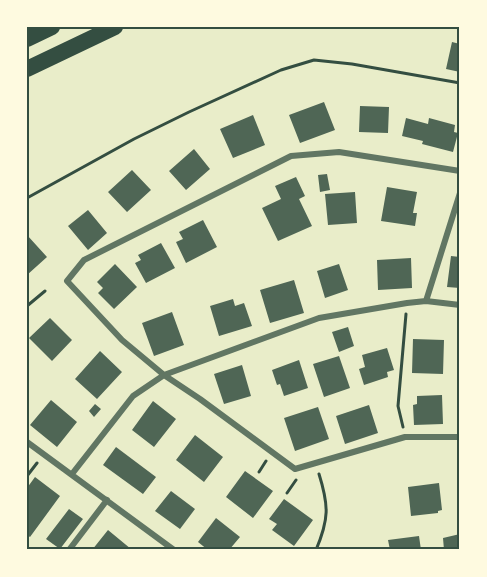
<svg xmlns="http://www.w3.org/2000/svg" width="487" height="577" font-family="'Varela Round',sans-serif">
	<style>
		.building { fill: #4f6655 }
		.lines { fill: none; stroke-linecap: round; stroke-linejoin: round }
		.path { stroke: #344e41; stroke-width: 3 }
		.minor { stroke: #617663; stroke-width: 6 }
		.trunk { stroke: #344e41; stroke-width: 16 }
		.neatline { fill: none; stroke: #344e41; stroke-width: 2 }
	</style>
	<rect width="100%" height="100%" fill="#e9edc9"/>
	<path class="building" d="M452 42 460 44V72L446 69Z
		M324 102 335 130 300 143 289 115Z
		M360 106 389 107 388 133 359 132Z
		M253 115 265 145 233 158 220 129Z
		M406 118 428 124 429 118 455 125 454 132 458 133 453 152 422 144 423 141 402 136Z
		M194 149 210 169 186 190 169 171Z
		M132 170 151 190 127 212 108 192Z
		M327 174 330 190 320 192 318 175Z
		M296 177 305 196 299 199 312 226 278 241 262 208 281 199 275 186Z
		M387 187 417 192 413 213H417L415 226 381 221Z
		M355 192 357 223 328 225 325 194Z
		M88 210 107 233 88 250 68 226Z
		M203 220 217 247 186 263 176 242 183 239 179 232Z
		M27 235 47 257 27 275Z
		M161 243 175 268 146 283 135 263 141 260 138 255Z
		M451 256 460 257V288L447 287Z
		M411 258 412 288 378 290 377 260Z
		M115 264 137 287 114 309 98 293 103 288 97 282Z
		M339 264 348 290 325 298 317 271Z
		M294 280 304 313 270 323 260 290Z
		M233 299 235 306 244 303 252 326 219 336 210 306Z
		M172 312 184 345 154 356 142 323Z
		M50 318 72 340 52 361 29 338Z
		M348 327 354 346 339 352 332 332Z
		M413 339 444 340 443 374 412 373Z
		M387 348 394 370 387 372 388 377 364 385 359 369 365 367 362 355Z
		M100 351 122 372 97 399 75 379Z
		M339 356 350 388 324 397 313 364Z
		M299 360 308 388 284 396 280 384 277 385 272 370Z
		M242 365 251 396 224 404 214 374Z
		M442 395 443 424 414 425 413 405 417 404V396Z
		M51 400 77 422 57 447 30 425Z
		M153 401 176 419 154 447 132 430Z
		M95 404 101 409 94 417 89 411Z
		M369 405 378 433 345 444 336 416Z
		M318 407 329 439 295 451 284 418Z
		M195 435 223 457 204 482 176 460Z
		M116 447 156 477 143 494 103 465Z
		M245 471 273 491 253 518 226 497Z
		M35 477 60 496 30 537 27 535V488Z
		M439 483 442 510 438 511V513L411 516 408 487Z
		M171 491 195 509 180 529 155 511Z
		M284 499 313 520 294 546 272 530 277 524 269 519Z
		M69 509 83 519 60 549 46 539Z
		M216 518 240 537 229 550H208L198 542Z
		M108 530 131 549 130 550H92Z
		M460 534V550H444L443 538Z
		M419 536 421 550H390L388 540Z"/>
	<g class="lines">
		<path class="path" d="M27 198 134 139 189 112 281 70 314 60 352 64 460 83
			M27 306 45 291
			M403 427 398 406 406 314
			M259 472 266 461
			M27 476 37 463
			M287 493 296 480
			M316 550C329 519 329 506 319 474"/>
		<path class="minor" d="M460 171 339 152 291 156 84 260 67 281 122 340 164 375 200 399 295 469 405 437H460
			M426 301 460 193
			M27 442 174 550
			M72 474 133 396 164 375 319 318 407 303 426 301 460 305
			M69 550 107 500"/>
		<path class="trunk" d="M27 39 52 27
			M27 69 115 27"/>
	</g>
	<rect width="487" height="577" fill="none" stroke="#fefae0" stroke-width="57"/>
	<rect x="28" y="28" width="430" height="520" class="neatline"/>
</svg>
